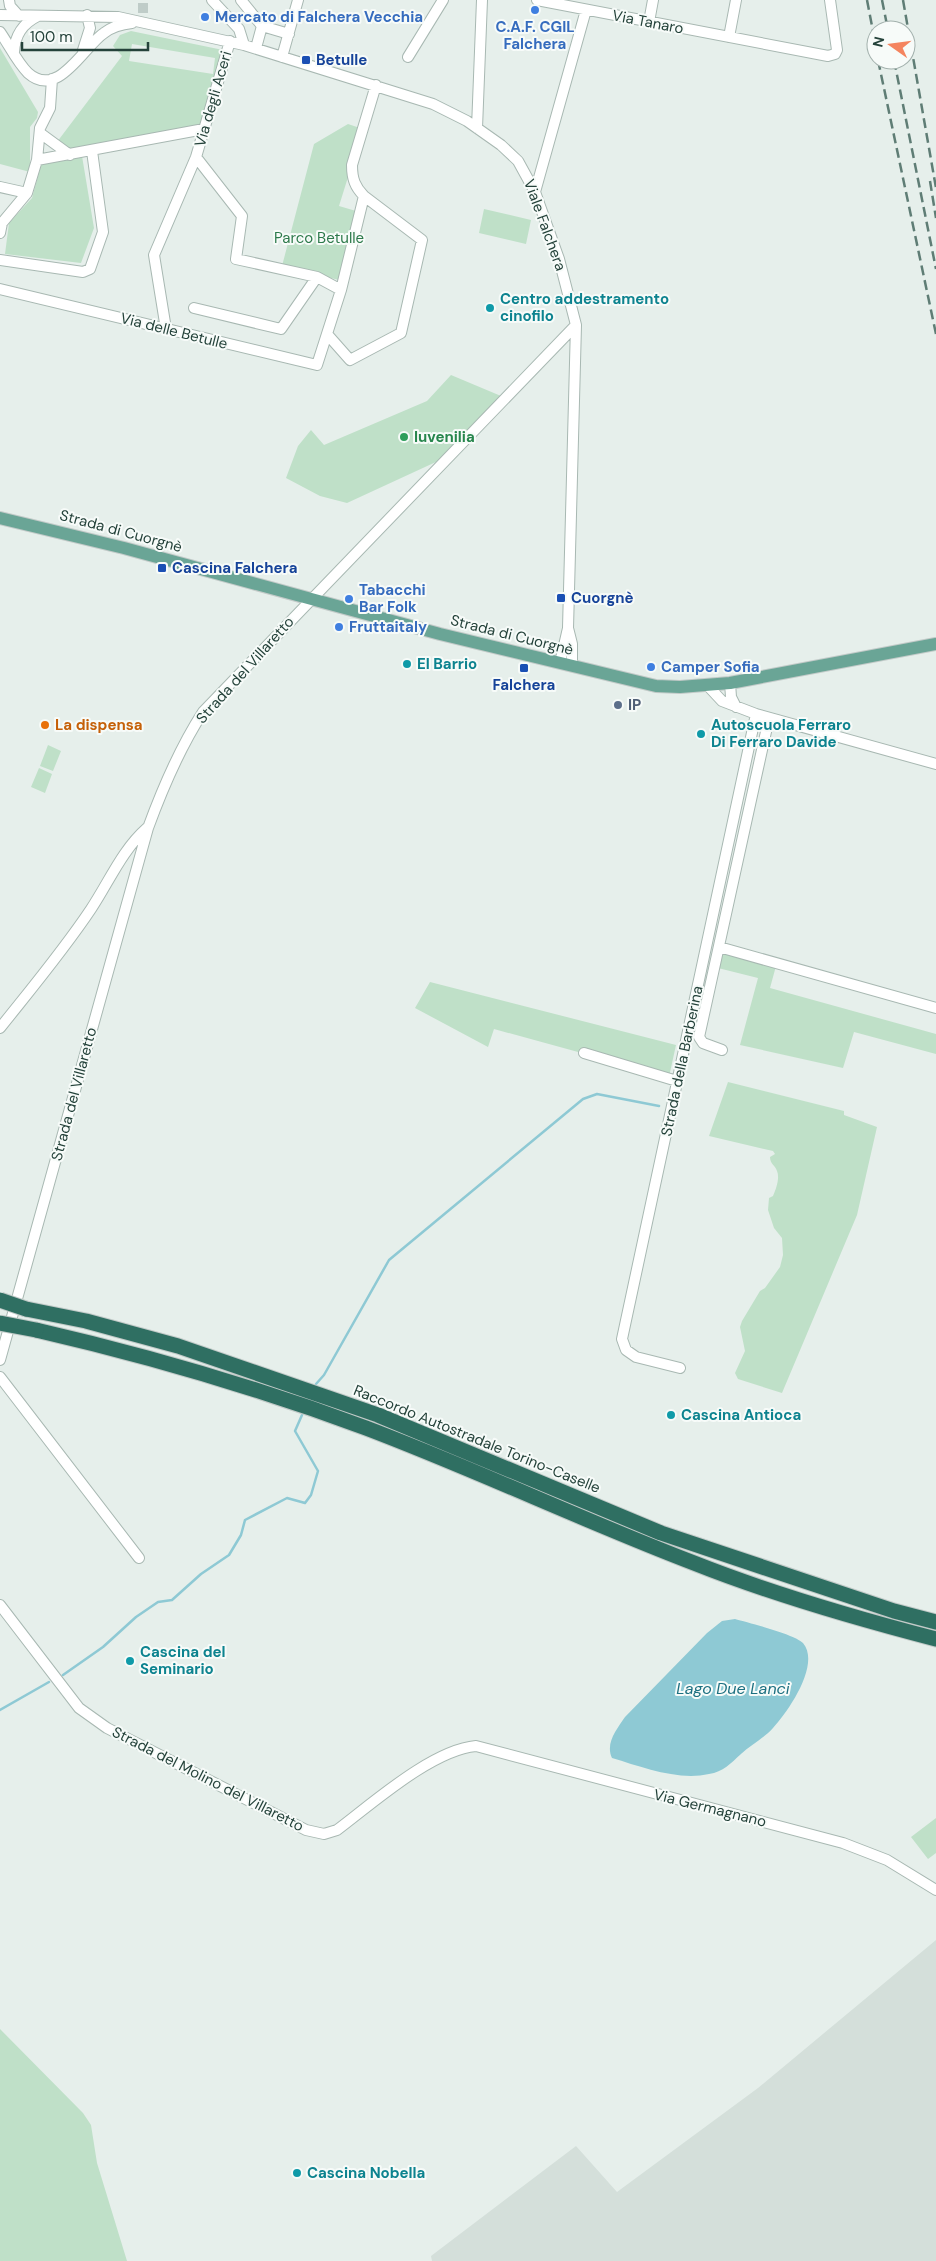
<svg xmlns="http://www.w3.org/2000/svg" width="936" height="2261" font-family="'DM Sans',sans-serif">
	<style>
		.built { fill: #d4dfda }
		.green { fill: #bfe0c8; fill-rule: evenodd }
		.water { fill: #8ec9d4 }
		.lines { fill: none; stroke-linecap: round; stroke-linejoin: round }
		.stream { stroke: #8ec9d4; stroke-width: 2.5 }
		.minor-tunnel { stroke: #bfccc8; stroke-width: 10; stroke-dasharray: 10 5; stroke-linecap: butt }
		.minor-casing { stroke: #a8b8b2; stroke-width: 12 }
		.major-casing { stroke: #c2cac8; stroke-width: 14 }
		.highway-casing { stroke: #c2cac8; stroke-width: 17 }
		.minor { stroke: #fff; stroke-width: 10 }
		.major { stroke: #6aa596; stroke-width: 12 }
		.highway { stroke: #2f6f62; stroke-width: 15 }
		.rail { stroke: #5f7d75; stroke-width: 2.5; stroke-dasharray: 10 5; stroke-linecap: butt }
		.highway-bridge-casing { stroke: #c2cac8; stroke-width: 17; stroke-linecap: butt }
		.highway-bridge { stroke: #2f6f62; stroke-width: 15 }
		.shop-dot { fill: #3f7fe0; stroke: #f7fbf9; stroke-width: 2 }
		.transit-dot { fill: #1a4fb4; stroke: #f7fbf9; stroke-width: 2 }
		.culture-dot { fill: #0f9aa8; stroke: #f7fbf9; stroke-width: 2 }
		.leisure-dot { fill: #2e9e5b; stroke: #f7fbf9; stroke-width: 2 }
		.service-dot { fill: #5c6f8a; stroke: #f7fbf9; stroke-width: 2 }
		.food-dot { fill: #e8710a; stroke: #f7fbf9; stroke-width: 2 }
		.labels { text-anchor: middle; stroke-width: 4; stroke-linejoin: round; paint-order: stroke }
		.shop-label { font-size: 15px; font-weight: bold; fill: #366cbe; stroke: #f7fbf9; text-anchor: start }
		.street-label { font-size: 15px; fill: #24423a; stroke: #f7fbf9 }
		.transit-label { font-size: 15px; font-weight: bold; fill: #164399; stroke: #f7fbf9; text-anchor: start }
		.park-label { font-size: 15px; fill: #2d7a4b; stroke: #f7fbf9 }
		.culture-label { font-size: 15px; font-weight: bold; fill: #0d838f; stroke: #f7fbf9; text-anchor: start }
		.leisure-label { font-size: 15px; font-weight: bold; fill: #27864d; stroke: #f7fbf9; text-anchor: start }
		.service-label { font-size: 15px; font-weight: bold; fill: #4e5e75; stroke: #f7fbf9; text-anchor: start }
		.food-label { font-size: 15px; font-weight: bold; fill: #c56008; stroke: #f7fbf9; text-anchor: start }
		.water-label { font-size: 16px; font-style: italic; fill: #1c6f80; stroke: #f7fbf9 }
	</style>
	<rect width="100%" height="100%" fill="#e6efeb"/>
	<path class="built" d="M936 1940V2261H432L431 2256 576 2146 617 2192 758 2088Z"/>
	<path class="green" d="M131 31 223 50 201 127 70 151 57 142 122 56 113 46 120 35ZM132 44 215 58 213 74 129 61Z
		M0 48 38 112 37 118 30 127V172L0 164Z
		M348 124 363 129 339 206 356 211 339 280 282 266 314 144Z
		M82 156 94 228 81 263 5 254 9 223 32 198 41 165Z
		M484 209 531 220 526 244 479 233Z
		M451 375 501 396 451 455 347 503 320 496 286 478 298 446 311 430 324 445 427 401Z
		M48 745 61 751 53 771 40 766Z
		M39 768 52 774 45 793 31 787Z
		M725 952 776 966 770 988 936 1034V1054L854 1032 843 1068 740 1045 758 978 718 968 721 953Z
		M430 982 676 1045 669 1077 494 1029 488 1047 415 1008Z
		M728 1082 844 1111V1115L877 1127 857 1215 782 1393 738 1379 735 1373 745 1351 740 1327 742 1321 760 1291 765 1288 780 1267 783 1255 782 1238 774 1228 768 1210 769 1198 773 1196C776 1189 780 1178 777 1171 775 1165 770 1164 770 1157L775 1154 773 1151 709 1136Z
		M936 1818V1853L928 1859 911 1837Z
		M0 2029 83 2113 91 2125 97 2163 127 2261H0Z"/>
	<path class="water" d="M735 1619C749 1623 794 1634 803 1643 821 1664 788 1712 773 1728 764 1738 751 1745 741 1754 731 1763 723 1772 709 1774 678 1781 642 1767 612 1758 605 1743 617 1729 625 1717L707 1633 722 1621Z"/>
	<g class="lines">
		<path class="stream" d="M316 1384 324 1375 389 1260 583 1099 597 1094 659 1106
			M63 1675 103 1647 136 1617 158 1602 172 1600 201 1574 229 1555 241 1535 245 1520 287 1498 305 1503 311 1495 318 1471 295 1431 302 1415
			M0 1710 49 1682"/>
		<path class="minor-tunnel" d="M143 13V0"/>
		<g class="minor-casing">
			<path id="minor" d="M9 0 10 6 19 16
				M212 0 239 29 244 45
				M241 0 262 26
				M537 0 828 56 835 54 837 50 830 0
				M0 15 118 17 244 45 433 104 467 121 501 145 518 161 535 192 559 259 576 325 568 628 560 663
				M649 22 653 0
				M0 32C9 45 17 62 28 73 58 100 84 46 104 33 113 26 122 24 132 23
				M729 37 736 0
				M256 48 262 26 289 34
				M83 50 90 28 87 15
				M14 52C15 35 22 24 38 16
				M282 57 298 0
				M408 57 443 0
				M477 128 482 0
				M40 133 70 155
				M196 157 242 216 236 259 317 277
				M37 160 204 129
				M0 187 27 193 37 160 40 128 50 108 52 79
				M535 192 586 10
				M0 233 2 223 27 193
				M0 260 83 272 90 269 103 232 92 151
				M0 289 317 365 341 290 364 196
				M194 308 281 329 317 277 341 290
				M166 329 154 255 196 157 230 41
				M327 334 350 360 401 333 422 240 364 196C355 187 352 179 352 165L376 85
				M568 628 572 644V666
				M730 683 731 697 736 707
				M708 686 722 701 756 714 936 764
				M719 947 936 1008
				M0 1028C31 989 63 951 91 909 109 882 122 850 147 828
				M722 1050 703 1043 699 1037 769 718
				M584 1053 677 1081
				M0 1360 148 828C163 787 179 749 203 712L576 325
				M680 1368 636 1357 626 1350 622 1339 756 714
				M0 1377 139 1558
				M0 1605 79 1708 107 1728 306 1830 324 1834 337 1830C373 1803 432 1750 476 1746L843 1843 887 1860 936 1890"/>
		</g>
		<g class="major-casing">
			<path id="major" d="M0 518 124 548 440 634 656 686 680 687 730 683 936 644"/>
		</g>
		<g class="highway-casing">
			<path id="highway" d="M26 1309 86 1321 178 1346 378 1415 661 1533 894 1611 936 1622
				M36 1330C149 1356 258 1388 366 1428 477 1470 584 1521 694 1563 772 1594 855 1618 936 1639"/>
		</g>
		<use href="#minor" class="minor"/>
		<use href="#major" class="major"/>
		<use href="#highway" class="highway"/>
		<path class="rail" d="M867 0 876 47
			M882 0 888 30
			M903 0 936 188
			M878 60 936 334
			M894 60 936 269
			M930 181 936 218"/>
		<g class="highway-bridge-casing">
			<path id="highway-bridge" d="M0 1300 26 1309
				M0 1323 36 1330"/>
		</g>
		<use href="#highway-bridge" class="highway-bridge"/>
	</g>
	<g class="shop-dot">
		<circle cx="535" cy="10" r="5"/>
		<circle cx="205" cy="17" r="5"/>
		<circle cx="349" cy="599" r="5"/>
		<circle cx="339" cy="627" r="5"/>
		<circle cx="651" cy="667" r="5"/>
	</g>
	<g class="transit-dot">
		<rect x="301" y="55" width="10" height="10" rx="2.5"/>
		<rect x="157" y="563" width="10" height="10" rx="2.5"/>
		<rect x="556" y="593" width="10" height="10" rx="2.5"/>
		<rect x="519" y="663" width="10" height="10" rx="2.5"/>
	</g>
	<g class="culture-dot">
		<circle cx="490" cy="308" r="5"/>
		<circle cx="407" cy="664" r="5"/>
		<circle cx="701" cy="734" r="5"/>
		<circle cx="671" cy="1415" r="5"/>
		<circle cx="130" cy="1661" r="5"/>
		<circle cx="297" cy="2173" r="5"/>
	</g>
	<circle class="leisure-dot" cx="404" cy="437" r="5"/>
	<circle class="service-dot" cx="618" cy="705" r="5"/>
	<circle class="food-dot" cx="45" cy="725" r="5"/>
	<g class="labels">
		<g class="shop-label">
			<text x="215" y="22">Mercato di Falchera Vecchia</text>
			<text x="535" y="32" text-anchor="middle">C.A.F. CGIL<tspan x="535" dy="17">Falchera</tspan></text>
			<text x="359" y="595">Tabacchi<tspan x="359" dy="17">Bar Folk</tspan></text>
			<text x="349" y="632">Fruttaitaly</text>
			<text x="661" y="672">Camper Sofia</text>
		</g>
		<g class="street-label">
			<text transform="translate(648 22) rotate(11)" y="5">Via Tanaro</text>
			<text transform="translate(213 99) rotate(-74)" y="5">Via degli Aceri</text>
			<text transform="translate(545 225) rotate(70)" y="5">Viale Falchera</text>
			<text transform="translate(174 331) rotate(14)" y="5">Via delle Betulle</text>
			<text transform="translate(121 531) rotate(15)" y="5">Strada di Cuorgnè</text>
			<text transform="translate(512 635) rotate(14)" y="5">Strada di Cuorgnè</text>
			<text transform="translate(245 670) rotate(-48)" y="5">Strada del Villaretto</text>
			<text transform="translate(682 1061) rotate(-78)" y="5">Strada della Barberina</text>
			<text transform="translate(74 1094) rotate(-75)" y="5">Strada del Villaretto</text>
			<text transform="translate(477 1439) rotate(22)" y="5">Raccordo Autostradale Torino-Caselle</text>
			<text transform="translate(208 1779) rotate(27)" y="5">Strada del Molino del Villaretto</text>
			<text transform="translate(710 1808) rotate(14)" y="5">Via Germagnano</text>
		</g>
		<g class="transit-label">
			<text x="316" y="65">Betulle</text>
			<text x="172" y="573">Cascina Falchera</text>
			<text x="571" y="603">Cuorgnè</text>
			<text x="524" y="690" text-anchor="middle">Falchera</text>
		</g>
		<g class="park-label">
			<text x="319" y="243">Parco Betulle</text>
		</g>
		<g class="culture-label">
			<text x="500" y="304">Centro addestramento<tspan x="500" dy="17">cinofilo</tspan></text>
			<text x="417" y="669">El Barrio</text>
			<text x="711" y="730">Autoscuola Ferraro<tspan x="711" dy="17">Di Ferraro Davide</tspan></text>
			<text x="681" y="1420">Cascina Antioca</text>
			<text x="140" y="1657">Cascina del<tspan x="140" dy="17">Seminario</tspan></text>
			<text x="307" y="2178">Cascina Nobella</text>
		</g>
		<g class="leisure-label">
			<text x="414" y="442">Iuvenilia</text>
		</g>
		<g class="service-label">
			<text x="628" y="710">IP</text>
		</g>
		<g class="food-label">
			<text x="55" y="730">La dispensa</text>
		</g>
		<g class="water-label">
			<text x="733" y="1694">Lago Due Lanci</text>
		</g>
	</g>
	<g transform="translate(891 45) rotate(284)"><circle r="24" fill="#f7fbf9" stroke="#a3b1ad"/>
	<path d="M0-4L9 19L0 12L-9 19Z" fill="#f4845f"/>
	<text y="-8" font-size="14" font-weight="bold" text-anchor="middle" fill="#24423a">N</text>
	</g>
	<path d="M22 42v8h126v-8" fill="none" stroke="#24423a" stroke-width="2.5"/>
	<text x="30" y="42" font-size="15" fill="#24423a" stroke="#f7fbf9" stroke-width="4" paint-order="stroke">100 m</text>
</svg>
